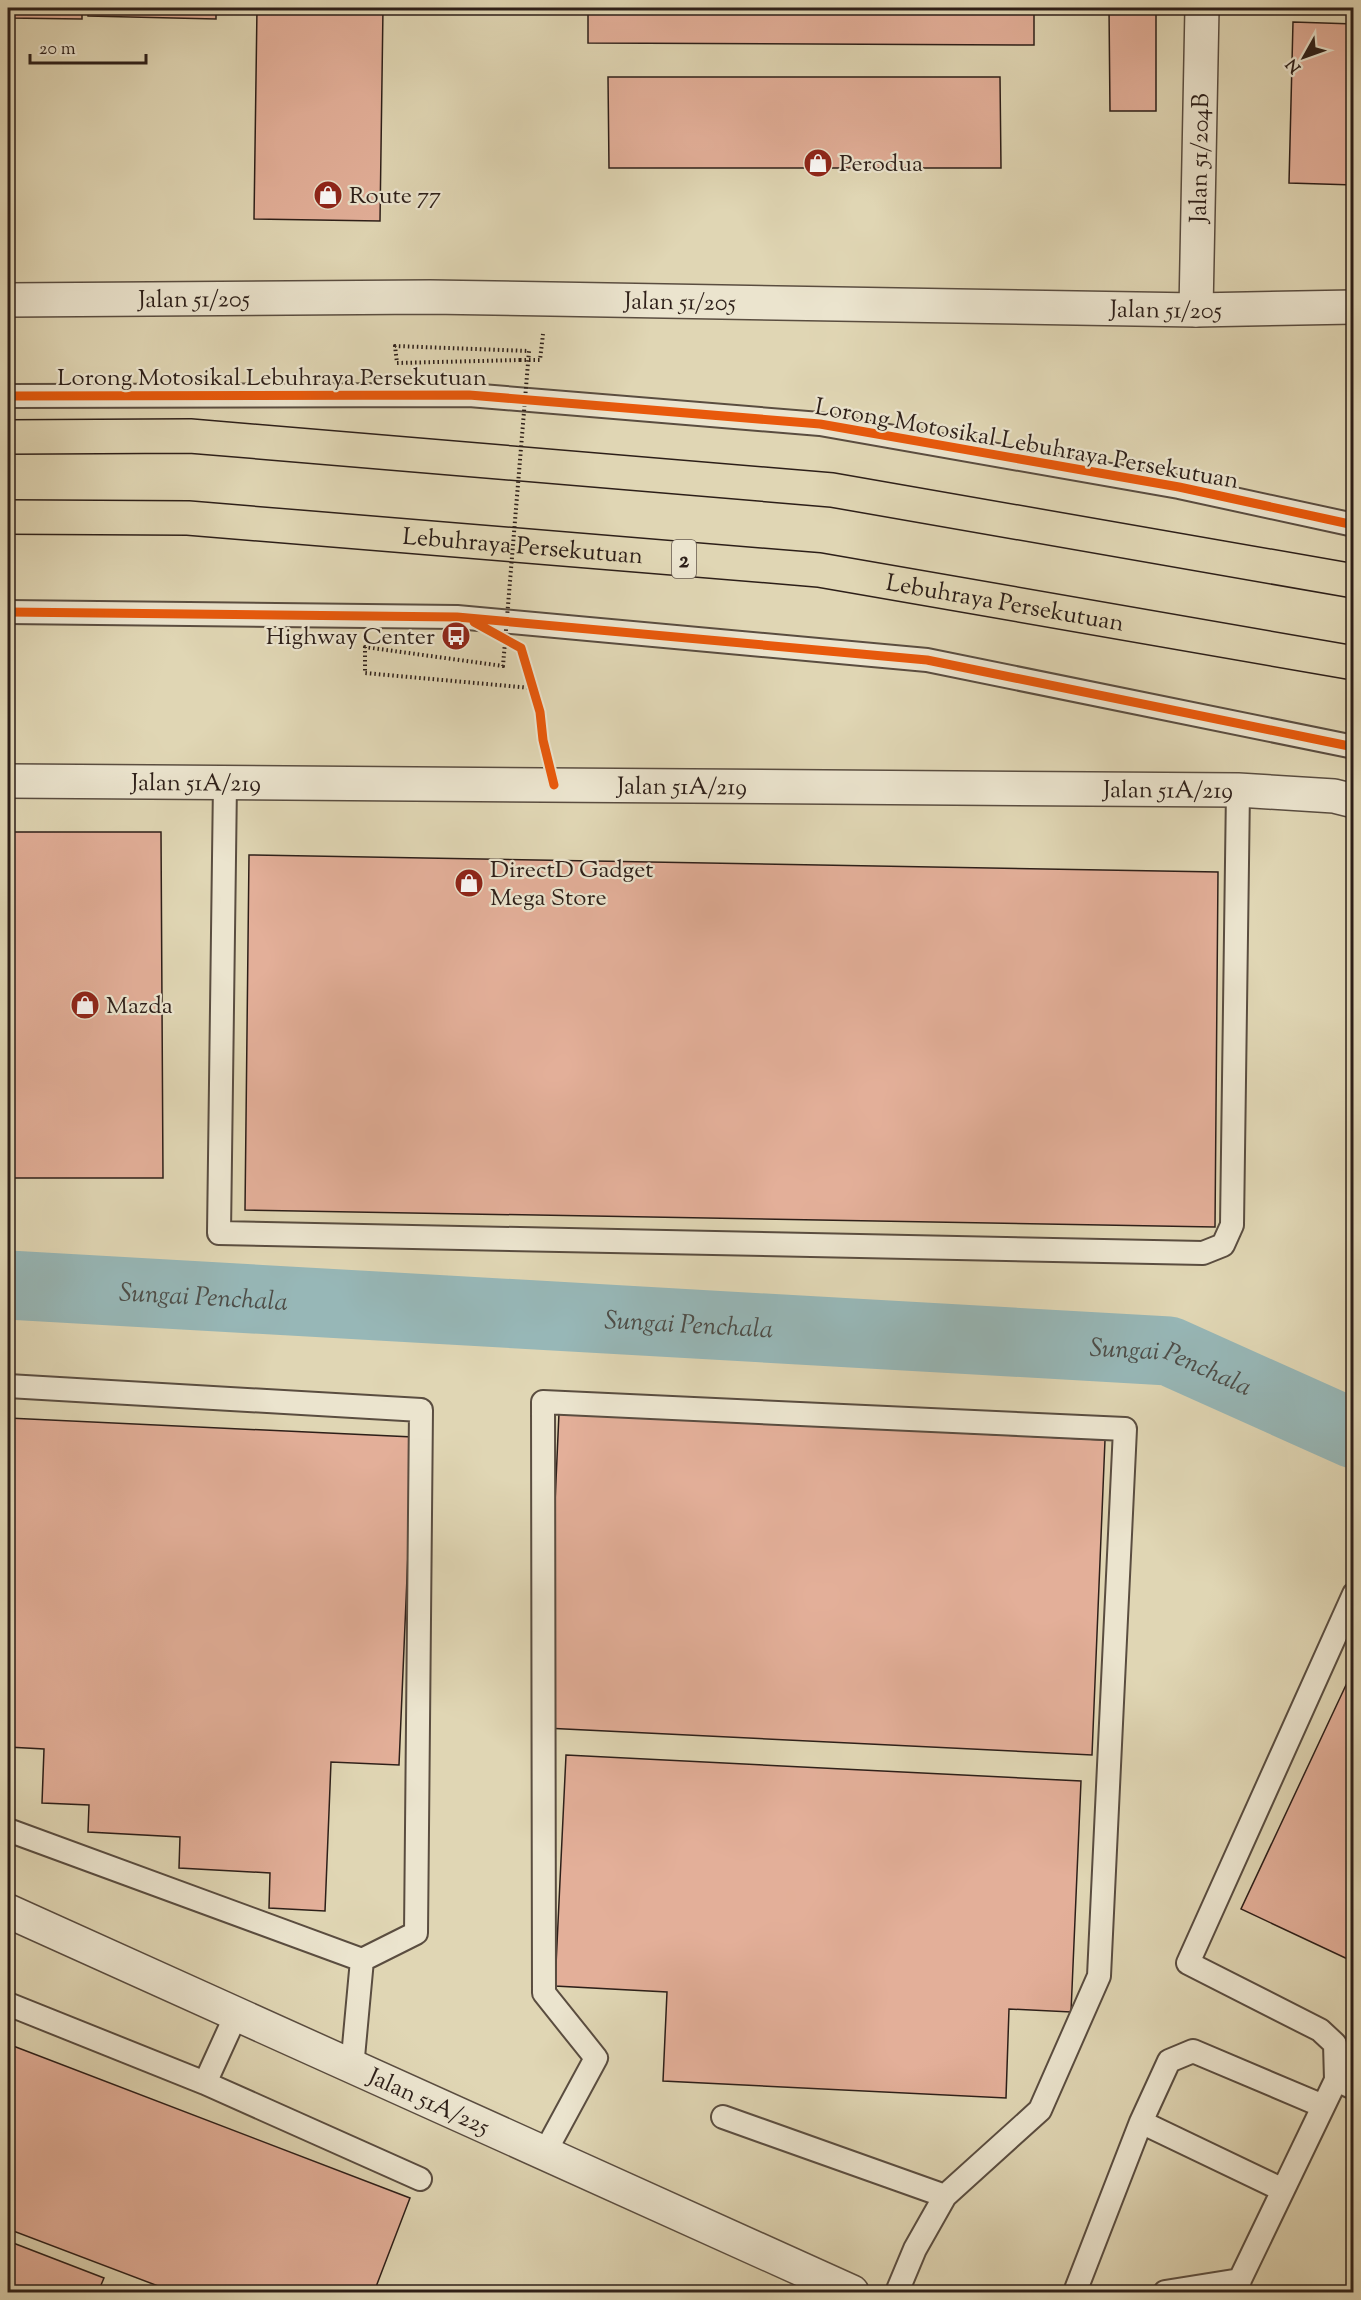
<svg xmlns="http://www.w3.org/2000/svg" width="1361" height="2300" font-family="'Sorts Mill Goudy',serif">
	<style>
		.lines { fill: none; stroke-linecap: round; stroke-linejoin: round }
		.river { stroke: #97b7b7; stroke-width: 69 }
		.building { fill: #e3af99; stroke: #2d1f19; stroke-width: 1.5 }
		.service-casing { stroke: #5a4d40; stroke-width: 26 }
		.minor-casing { stroke: #5a4d40; stroke-width: 36 }
		.tertiary-casing { stroke: #5a4d40; stroke-width: 36 }
		.trunk-casing { stroke: #2d1f19; stroke-width: 36 }
		.path { stroke: #2d1f19; stroke-width: 4; stroke-dasharray: 1.5 3; stroke-linecap: butt }
		.service { stroke: #ebe4ce; stroke-width: 22 }
		.minor { stroke: #ebe4ce; stroke-width: 33 }
		.tertiary { stroke: #ebe4ce; stroke-width: 33 }
		.trunk { stroke: #e0d6b4; stroke-width: 33 }
		.path-bridge { stroke: #2d1f19; stroke-width: 4; stroke-dasharray: 1.5 3; stroke-linecap: butt }
		.cycleway-casing { stroke: #ebe4ce; stroke-width: 13 }
		.cycleway { stroke: #e8590c; stroke-width: 9 }
		.labels { text-anchor: middle; stroke-width: 4.5; stroke-linejoin: round; paint-order: stroke }
		.shield { fill: #ebe4ce; stroke: #665a4f; stroke-width: 1.5 }
		.shield-label { font-size: 22px; font-weight: bold; fill: #2d1f19 }
		.street-label { font-size: 24px; fill: #2d1f19; stroke: #ebe4ce }
		.poi-label { font-size: 24px; fill: #2d1f19; stroke: #ebe4ce; text-anchor: start }
		.water-label { font-size: 26px; font-style: italic; fill: #4d4d48; stroke: #ebe4ce }
	</style>
	<rect width="100%" height="100%" fill="#e0d6b4"/>
	<filter id="stains"><feTurbulence type="fractalNoise" baseFrequency=".00333" numOctaves="4"/><feColorMatrix values="0 0 0 0 .2 0 0 0 0 .09 0 0 0 0 .02 0 0 0 .5 -.17"/></filter>
	<radialGradient id="worn" r=".72"><stop offset=".6" stop-color="#630" stop-opacity="0"/><stop offset="1" stop-color="#630" stop-opacity=".3"/></radialGradient>
	<g class="lines">
		<path class="river" id="s1" d="M8 1285 1169 1351 1354 1434"/>
	</g>
	<path class="building" d="M8 8H82V19L8 18Z
		M88 8H216V19L88 16Z
		M257 8H383L380 221 254 219Z
		M588 8H1034V45L588 43Z
		M1109 8H1156V111H1110Z
		M1293 22 1354 24V185L1289 183Z
		M608 77H1000L1001 168H609Z
		M8 832H161L163 1178H8Z
		M249 855 1218 872 1215 1227 245 1210Z
		M559 1413 1105 1440 1092 1755 545 1728Z
		M8 1418 413 1437 399 1765 331 1762 325 1911 269 1908 270 1873 179 1868 180 1837 88 1832 89 1805 42 1803 44 1749 8 1747Z
		M1354 1668V1962L1241 1909Z
		M566 1755 1081 1781 1071 2012 1009 2009 1006 2098 663 2081 667 1992 555 1986Z
		M8 2044 410 2198 374 2292H174L8 2229Z
		M8 2241 104 2278 98 2292H8Z"/>
	<g class="lines">
		<g class="service-casing">
			<path id="service" d="M8 396 469 395 820 424 1179 487 1354 525
				M8 612 457 617 927 660 1354 747
				M225 783 219 1233 1203 1253 1223 1245 1232 1225 1238 790
				M8 1386 421 1410 416 1933 362 1960 8 1830
				M8 2004 205 2083 420 2179
				M352 2068 362 1960
				M1336 2080 1335 2044 1320 2030 1188 1963 1354 1594
				M205 2083 236 2015
				M723 2117 945 2196
				M1141 2122 1283 2190
				M544 2154 596 2058 544 1993 543 1402 1125 1429 1099 1976 1040 2110 945 2196 915 2249 897 2292
				M1075 2292 1141 2122 1169 2061 1193 2051 1323 2106
				M1165 2292 1240 2280
				M1234 2292 1336 2080 1354 2088"/>
		</g>
		<g class="minor-casing">
			<g id="minor">
				<path id="s2" d="M8 300 430 297 1196 310 1354 307"/>
				<path id="s3" d="M1196 310 1202 8"/>
				<path id="s4" d="M8 781 1238 790 1334 796 1354 801"/>
			</g>
		</g>
		<g class="tertiary-casing">
			<g id="tertiary">
				<path id="s5" d="M8 1911 852 2292"/>
			</g>
		</g>
		<g class="trunk-casing">
			<g id="trunk">
				<path d="M8 437 190 436 832 490 1354 581"/>
				<path id="s6" d="M8 517 188 518 819 570 1354 663"/>
			</g>
		</g>
		<path class="path" d="M520 360H540L543 334"/>
		<use href="#service" class="service"/>
		<use href="#minor" class="minor"/>
		<use href="#tertiary" class="tertiary"/>
		<use href="#trunk" class="trunk"/>
		<path class="path-bridge" d="M520 360 397 363 395 346 529 351 503 666 365 647V673L531 688"/>
		<g class="cycleway-casing">
			<path id="cycleway" d="M8 396 469 395 820 424 1179 487 1354 525
				M8 612 457 617 927 660 1354 747
				M474 622 521 648 540 712 543 740 554 785"/>
		</g>
		<use href="#cycleway" class="cycleway"/>
	</g>
	<defs>
		<g id="shop-disc" transform="scale(1.5)"><circle r="9.5" fill="#8f2418" stroke="#ebe4ce"/><path d="M-5-2.5h2.3a2.7 3.5 0 0 1 5.4 0H5L5.5 6h-11ZM-1.5-2.5h3a1.5 2.3 0 0 0-3 0Z" fill="#fff"/></g>
		<g id="bus-disc" transform="scale(1.5)"><circle r="9.5" fill="#8f2418" stroke="#ebe4ce"/><path d="M-5-6H5V4H4V6H2V4H-2V6H-4V4H-5ZM-3.5-4V0h7V-4ZM-3.5 1.2v1.5H-2V1.2ZM2 1.2v1.5H3.5V1.2Z" fill="#fff"/></g>
	</defs>
	<g fill-rule="evenodd">
		<use href="#shop-disc" x="818" y="163"/>
		<use href="#shop-disc" x="328" y="195"/>
		<use href="#bus-disc" x="456" y="636"/>
		<use href="#shop-disc" x="469" y="883"/>
		<use href="#shop-disc" x="85" y="1005"/>
	</g>
	<g class="labels">
		<rect class="shield" x="672" y="540" width="24" height="38" rx="4.5"/>
		<g class="shield-label">
			<text x="684" y="567">2</text>
		</g>
		<g class="street-label">
			<text dy="8" stroke="none"><textPath href="#s3" startOffset="152">Jalan 51/204B</textPath></text>
			<text dy="8" stroke="none"><textPath href="#s2" startOffset="186">Jalan 51/205</textPath></text>
			<text dy="8" stroke="none"><textPath href="#s2" startOffset="672">Jalan 51/205</textPath></text>
			<text dy="8" stroke="none"><textPath href="#s2" startOffset="1158">Jalan 51/205</textPath></text>
			<text x="272" y="385">Lorong Motosikal Lebuhraya Persekutuan</text>
			<text transform="translate(1027 443) rotate(10)" y="8">Lorong Motosikal Lebuhraya Persekutuan</text>
			<text dy="8" stroke="none"><textPath href="#s6" startOffset="516">Lebuhraya Persekutuan</textPath></text>
			<text dy="8" stroke="none"><textPath href="#s6" startOffset="1002">Lebuhraya Persekutuan</textPath></text>
			<text dy="8" stroke="none"><textPath href="#s4" startOffset="188">Jalan 51A/219</textPath></text>
			<text dy="8" stroke="none"><textPath href="#s4" startOffset="674">Jalan 51A/219</textPath></text>
			<text dy="8" stroke="none"><textPath href="#s4" startOffset="1160">Jalan 51A/219</textPath></text>
			<text dy="8" stroke="none"><textPath href="#s5" startOffset="462">Jalan 51A/225</textPath></text>
		</g>
		<g class="poi-label">
			<text x="839" y="171">Perodua</text>
			<text x="349" y="203">Route 77</text>
			<text x="435" y="644" text-anchor="end">Highway Center</text>
			<text x="490" y="877">DirectD Gadget<tspan x="490" dy="28">Mega Store</tspan></text>
			<text x="106" y="1013">Mazda</text>
		</g>
		<g class="water-label">
			<text dy="9" stroke="none"><textPath href="#s1" startOffset="196">Sungai Penchala</textPath></text>
			<text dy="9" stroke="none"><textPath href="#s1" startOffset="682">Sungai Penchala</textPath></text>
			<text dy="9" stroke="none"><textPath href="#s1" startOffset="1168">Sungai Penchala</textPath></text>
		</g>
	</g>
	<rect width="1361" height="2300" fill="none" stroke="#e0d6b4" stroke-width="30"/>
	<rect x="9" y="9" width="1343" height="2282" fill="none" stroke="#2d1f19" stroke-width="3"/>
	<rect x="15" y="15" width="1331" height="2270" fill="none" stroke="#2d1f19" stroke-width="1.5"/>
	<g transform="translate(1304 57) rotate(230)" stroke="#ebe4ce" stroke-width="4.5" paint-order="stroke">
	<path d="M0-4.5L10 22L0 15L-10 22Z" fill="#2d1f19"/>
	<text y="-9" font-size="16" font-weight="bold" text-anchor="middle" fill="#2d1f19">N</text>
	</g>
	<path d="M30 54v9h116v-9" fill="none" stroke="#2d1f19" stroke-width="3"/>
	<text x="39" y="54" font-size="18" fill="#2d1f19" stroke="#ebe4ce" stroke-width="4.5" paint-order="stroke">20 m</text>
	<rect width="100%" height="100%" filter="url(#stains)"/>
	<rect width="100%" height="100%" fill="url(#worn)"/>
</svg>
